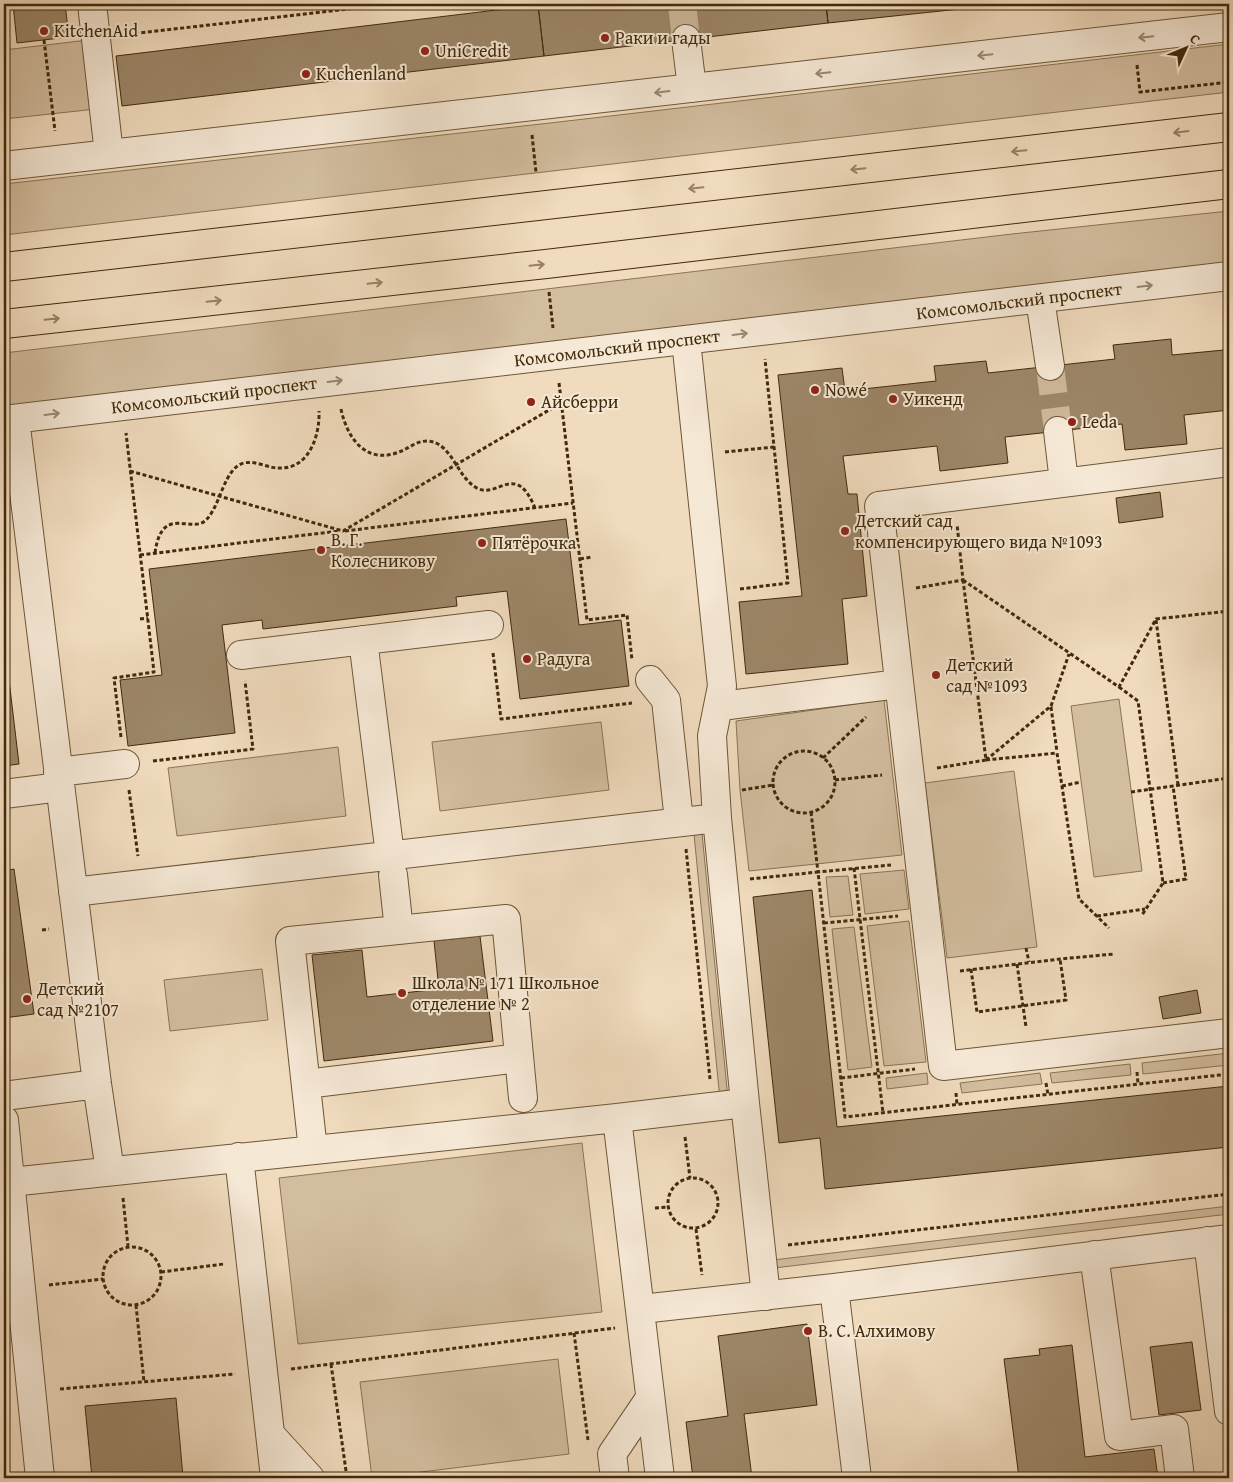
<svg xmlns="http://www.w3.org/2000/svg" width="1233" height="1482" font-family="'Gentium Book Plus',serif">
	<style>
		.green { fill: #d2bd9f; stroke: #8a7454 }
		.building { fill: #9c8668; stroke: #412a0a }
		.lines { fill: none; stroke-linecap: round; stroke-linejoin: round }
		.minor-tunnel { stroke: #cdb89a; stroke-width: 28; stroke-dasharray: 28 14; stroke-linecap: butt }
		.minor-casing { stroke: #6d5637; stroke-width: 30 }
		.major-casing { stroke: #412a0a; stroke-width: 30 }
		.path { stroke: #412a0a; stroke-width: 3; stroke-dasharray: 4 2.5; stroke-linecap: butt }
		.minor { stroke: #f5e8d5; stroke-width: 28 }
		.major { stroke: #f0dbbe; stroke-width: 28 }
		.oneway { stroke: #9b8970 }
		.oneway2 { stroke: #988264 }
		.poi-dot { fill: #8f2418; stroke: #f5e8d5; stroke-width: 2 }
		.labels { text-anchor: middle; stroke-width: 4; stroke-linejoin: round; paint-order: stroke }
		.poi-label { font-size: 18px; fill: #412a0a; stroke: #f5e8d5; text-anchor: start }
		.street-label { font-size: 18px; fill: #412a0a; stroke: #f5e8d5 }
	</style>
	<rect width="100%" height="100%" fill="#f0dbbe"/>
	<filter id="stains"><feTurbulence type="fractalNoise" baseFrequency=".004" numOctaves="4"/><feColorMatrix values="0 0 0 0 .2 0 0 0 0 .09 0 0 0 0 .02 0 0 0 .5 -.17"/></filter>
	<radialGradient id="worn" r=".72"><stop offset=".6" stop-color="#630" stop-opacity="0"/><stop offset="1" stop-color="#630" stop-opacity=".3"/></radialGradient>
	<path class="green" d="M88 40 96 109 4 119V50Z
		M1229 44V92L4 235V184L550 123Z
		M1229 211V264L4 407V353L1012 234Z
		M1119 699 1142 871 1094 877 1071 706Z
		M884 700 902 855 749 871 740 790 736 721Z
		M601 722 609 790 440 811 432 742Z
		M338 747 346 816 177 836 168 768Z
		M1014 771 1037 947 947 958 925 783Z
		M701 823 728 1099 720 1100 693 824Z
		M904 870 909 909 865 914 860 874Z
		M848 876 853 915 830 917 826 877Z
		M909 921 926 1062 884 1066 867 926Z
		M854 927 872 1067 848 1070 832 929Z
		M262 969 268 1020 170 1031 164 980Z
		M1229 1053V1065L1143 1074 1142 1063Z
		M1130 1064 1131 1075 1052 1083 1050 1073Z
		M927 1073 928 1084 887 1089 886 1078Z
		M1040 1073 1042 1084 962 1093 960 1083Z
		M582 1143 602 1312 298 1344 279 1178Z
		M1229 1206V1214L774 1268 773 1260Z
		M558 1359 569 1454 372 1478 360 1382Z"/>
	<path class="building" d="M13 4H65L69 37 17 43Z
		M538 4H826L828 23 544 56Z
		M826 4H1007L828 23Z
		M538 5 544 56 122 106 116 56Z
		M1171 339 1172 355 1224 350 1229 410 1184 415 1187 444 1125 450 1122 424 1005 437 1008 463 940 471 937 446 843 456 848 494H857L867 596 842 599 848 664 746 674 739 602 802 596 778 375 842 368 845 391 936 381 934 366 986 361 988 373 1115 359 1113 345Z
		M1229 349V403L1224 350Z
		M1160 492 1163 517 1119 523 1116 498Z
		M566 519 579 625 621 620 629 686 520 699 507 591 456 597 457 606 263 629 262 620 222 625 235 733 128 746 120 680 162 675 149 569Z
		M4 638 19 764 4 766Z
		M14 869 34 1014 4 1018V871Z
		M812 890 837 1127 1229 1086V1147L825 1189 820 1138 779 1143 753 897Z
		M480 936 493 1041 324 1061 312 955 362 950 367 997 439 989 434 941Z
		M1197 990 1201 1013 1163 1019 1159 997Z
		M807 1324 817 1405 744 1414 752 1478H693L686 1422 728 1416 718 1336Z
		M1192 1342 1201 1410 1159 1415 1150 1347Z
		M1072 1345 1085 1457 1154 1449 1158 1478H1019L1004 1359 1040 1355 1039 1349Z
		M176 1398 183 1477 225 1473V1478H92L85 1406Z"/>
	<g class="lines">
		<path class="minor-tunnel" d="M682 4 686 39
			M1050 366 1058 431"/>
		<g class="minor-casing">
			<path id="minor" d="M92 4 109 154
				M686 39 692 88
				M4 166 1229 27
				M1040 299 1050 366
				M686 340 722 686 712 736 717 818 745 1103 766 1296
				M15 419 97 1084 110 1171
				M4 420 1229 276
				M1058 431 1064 482
				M1229 462 879 506 943 1066 1229 1033
				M363 640 390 855
				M241 655 489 625
				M650 680 666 700 679 821
				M721 693 729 705 899 684
				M58 772 125 764
				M4 794 60 787
				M393 875 399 930
				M73 892 717 818
				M306 1084 519 1058
				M4 1096 97 1084
				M617 1118 660 1478
				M4 1120 40 1478
				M313 1150 290 941 506 919 523 1098
				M239 1157 275 1478
				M11 1182 617 1118 745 1103
				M1208 1241 1229 1411
				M1094 1255 1119 1436 1174 1429 1180 1478
				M834 1288 857 1478
				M641 1309 834 1288 1229 1239
				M270 1434 310 1478
				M615 1478 612 1454 650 1398"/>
		</g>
		<g class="major-casing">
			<path id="major" d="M4 267 1229 127
				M4 324 546 264 1229 184"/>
		</g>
		<path class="path" d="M122 35 392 4
			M44 40 55 131
			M1137 65 1140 92 1229 82
			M532 135 536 172
			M549 292 553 328
			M559 383 587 620 627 615 632 660
			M341 409C347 438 366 465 399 452 408 449 416 441 427 441 453 442 457 480 479 489 499 497 516 462 535 508
			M725 452 774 447
			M130 471 343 531 561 403
			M345 531 573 503
			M155 553C162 502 193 536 207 519 221 504 224 468 244 463 256 460 269 469 281 468 310 468 320 434 319 411
			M140 555 339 531
			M580 559 592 557
			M963 580 1119 687 1156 619 1229 611
			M916 588 963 580 957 524
			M740 589 788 583 765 359
			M140 619 148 618
			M1156 620 1178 785
			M493 653 501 719 632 703
			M1119 687 1138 701 1163 883 1142 915
			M1051 707 1057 752
			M121 737 114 678 154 672 126 433
			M773 782a31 31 0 1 1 62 0a31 31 0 1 1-62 0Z
			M823 758 866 717
			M986 760 1057 753 1079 899 1109 928
			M986 760 1051 706 1069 654
			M153 761 253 749 245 681
			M937 768 986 760 963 580
			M835 780 882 775
			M1062 786 1081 782
			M129 790 138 856
			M742 790 773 785
			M1131 792 1229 778
			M811 812 818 872 891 865
			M686 849 710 1079
			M854 868 883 1113
			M750 879 818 872 845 1117 1229 1074
			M1163 883 1186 879 1173 786
			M1097 916 1145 909
			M824 923 898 916
			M42 930 49 929
			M1026 948 1029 962
			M1017 964 1026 1027
			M971 969 977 1012 1066 1000 1060 959
			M960 971 1060 959 1114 954
			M1137 1072 1138 1084
			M841 1078 915 1069
			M1046 1083 1048 1095
			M956 1093 957 1105
			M685 1137 690 1178
			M668 1203a25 25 0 1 1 50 0a25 25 0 1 1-50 0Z
			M123 1198 128 1246
			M655 1208 668 1207
			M696 1229 702 1275
			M788 1245 1229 1194
			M103 1276a29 29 0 1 1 58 0a29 29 0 1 1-58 0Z
			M161 1272 224 1264
			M49 1285 103 1279
			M136 1305 144 1382
			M574 1333 588 1440
			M331 1364 347 1478
			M291 1369 615 1328
			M60 1389 235 1374
			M547 1478 586 1473"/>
		<use href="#minor" class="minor"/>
		<use href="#major" class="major"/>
	</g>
	<defs><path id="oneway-shaft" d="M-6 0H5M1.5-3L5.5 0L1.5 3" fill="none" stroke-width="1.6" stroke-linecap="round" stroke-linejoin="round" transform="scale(1.25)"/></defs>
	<g class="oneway">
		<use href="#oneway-shaft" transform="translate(1146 37) rotate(174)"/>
		<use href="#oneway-shaft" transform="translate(985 55) rotate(174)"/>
		<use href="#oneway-shaft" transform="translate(823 73) rotate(174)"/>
		<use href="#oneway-shaft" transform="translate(662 92) rotate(173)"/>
		<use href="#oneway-shaft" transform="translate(1145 286) rotate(-7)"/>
		<use href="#oneway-shaft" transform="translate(740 334) rotate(-7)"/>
		<use href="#oneway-shaft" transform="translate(335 381) rotate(-7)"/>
		<use href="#oneway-shaft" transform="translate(52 414) rotate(-7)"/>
	</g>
	<g class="oneway2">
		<use href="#oneway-shaft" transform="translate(1181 132) rotate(173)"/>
		<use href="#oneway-shaft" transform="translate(1019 151) rotate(174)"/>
		<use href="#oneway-shaft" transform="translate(858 169) rotate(174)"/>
		<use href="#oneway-shaft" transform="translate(696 188) rotate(174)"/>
		<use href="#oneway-shaft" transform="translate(537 265) rotate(-6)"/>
		<use href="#oneway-shaft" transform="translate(375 283) rotate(-6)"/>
		<use href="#oneway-shaft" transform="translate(214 301) rotate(-6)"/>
		<use href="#oneway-shaft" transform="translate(52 319) rotate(-6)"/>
	</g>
	<g class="poi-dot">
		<circle cx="44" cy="31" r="5"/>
		<circle cx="605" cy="38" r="5"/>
		<circle cx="425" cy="51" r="5"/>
		<circle cx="306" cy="74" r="5"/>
		<circle cx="815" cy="390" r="5"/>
		<circle cx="893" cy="399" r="5"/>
		<circle cx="531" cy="402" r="5"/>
		<circle cx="1072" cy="422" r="5"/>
		<circle cx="845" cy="531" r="5"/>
		<circle cx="482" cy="543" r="5"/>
		<circle cx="321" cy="550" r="5"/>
		<circle cx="527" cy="659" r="5"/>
		<circle cx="936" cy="675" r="5"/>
		<circle cx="402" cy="993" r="5"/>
		<circle cx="27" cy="999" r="5"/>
		<circle cx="808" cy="1331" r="5"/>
	</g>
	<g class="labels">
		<g class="poi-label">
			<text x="54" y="37">KitchenAid</text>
			<text x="615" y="44">Раки и гады</text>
			<text x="435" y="57">UniCredit</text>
			<text x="316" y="80">Kuchenland</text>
			<text x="825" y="396">Nowé</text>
			<text x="903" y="405">Уикенд</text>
			<text x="541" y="408">Айсберри</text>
			<text x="1082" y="428">Leda</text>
			<text x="855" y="527">Детский сад<tspan x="855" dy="21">компенсирующего вида №1093</tspan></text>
			<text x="331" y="546">В. Г.<tspan x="331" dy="21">Колесникову</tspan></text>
			<text x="492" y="549">Пятёрочка</text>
			<text x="537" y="665">Радуга</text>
			<text x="946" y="671">Детский<tspan x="946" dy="21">сад №1093</tspan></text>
			<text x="412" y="989">Школа № 171 Школьное<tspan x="412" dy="21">отделение № 2</tspan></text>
			<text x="37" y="995">Детский<tspan x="37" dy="21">сад №2107</tspan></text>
			<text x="818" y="1337">В. С. Алхимову</text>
		</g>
		<g class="street-label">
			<text transform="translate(1019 301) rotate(-7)" y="6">Комсомольский проспект</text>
			<text transform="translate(617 348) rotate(-7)" y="6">Комсомольский проспект</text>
			<text transform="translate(214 395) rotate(-7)" y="6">Комсомольский проспект</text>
		</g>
	</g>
	<rect width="1233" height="1482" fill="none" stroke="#f0dbbe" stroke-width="20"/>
	<rect x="5" y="5" width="1223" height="1472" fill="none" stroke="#412a0a" stroke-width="2.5"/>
	<rect x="10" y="10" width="1213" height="1462" fill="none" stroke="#412a0a"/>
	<g transform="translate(1186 48) rotate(46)" stroke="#f5e8d5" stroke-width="4" paint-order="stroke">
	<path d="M0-4L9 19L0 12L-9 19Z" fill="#412a0a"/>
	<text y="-8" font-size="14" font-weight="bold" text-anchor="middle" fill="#412a0a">С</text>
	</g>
	<rect width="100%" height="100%" filter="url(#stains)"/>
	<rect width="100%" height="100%" fill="url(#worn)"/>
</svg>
